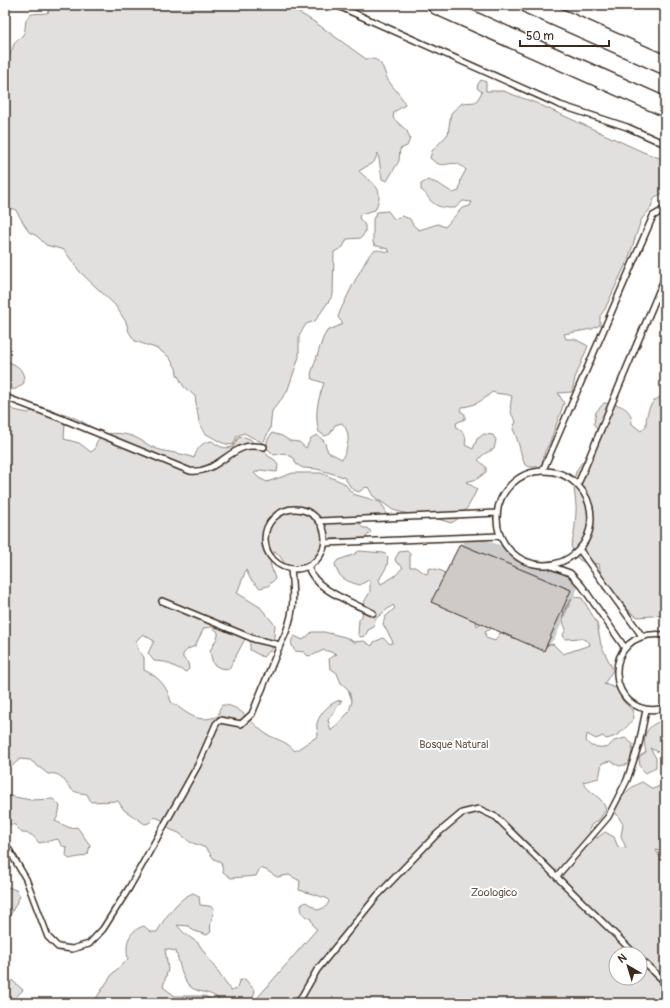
<svg xmlns="http://www.w3.org/2000/svg" width="670" height="1008" font-family="Pangolin,sans-serif">
	<style>
		.green { fill: #e2e0de; stroke: #8e857e; fill-rule: evenodd }
		.shadow { fill: #0003 }
		.building { fill: #cfcac7; stroke: #3b2a1e }
		.lines { fill: none; stroke-linecap: round; stroke-linejoin: round }
		.lane-casing { stroke: #3b2a1e; stroke-width: 8 }
		.highway-casing { stroke: #3b2a1e; stroke-width: 21 }
		.lane { stroke: #fff; stroke-width: 5 }
		.highway { stroke: #fff; stroke-width: 18 }
		.labels { text-anchor: middle; stroke-width: 4; stroke-linejoin: round; paint-order: stroke }
		.park-label { font-size: 11px; fill: #65584e; stroke: #fff }
	</style>
	<rect width="100%" height="100%" fill="#fff"/>
	<filter id="ink" filterUnits="userSpaceOnUse"><feTurbulence type="fractalNoise" baseFrequency=".025" numOctaves="2"/><feDisplacementMap in="SourceGraphic" scale="8" xChannelSelector="R" yChannelSelector="G"/><feConvolveMatrix kernelMatrix="1 2 1 2 8 2 1 2 1" color-interpolation-filters="sRGB"/></filter>
	<g filter="url(#ink)">
		<path class="green" d="M26 5H274L298 12 316 23 366 59C371 59 376 58 380 63 384 67 385 75 388 80 393 88 403 97 405 105L394 112 393 118 407 131 410 139 407 146 400 149 399 161 387 181 382 179 378 153 374 162 359 171C373 186 386 186 375 210L360 214 359 218 365 225V232L361 238 347 239 343 247 334 252 333 295 315 321 306 324 299 336V357L287 392 272 411 270 429 263 443 244 433 237 436 233 445C219 444 216 438 204 433L199 422 195 396 184 387 177 374 176 368 169 357 158 349 135 341 129 332 126 322 115 305 80 272 64 250 46 245 37 236 29 232 15 209H5V60C12 55 11 48 16 41 18 39 21 37 23 35 27 29 23 19 30 15 36 12 43 15 49 12L46 8Z
			M481 80 486 82V91H503L536 103 643 152 665 160V192L655 197 650 209 641 220 629 257 605 309 600 316V325L592 329 564 334 566 339H575L588 346 575 378 572 392 558 393 564 403 550 442 545 451 542 464C536 468 532 468 525 465 520 453 519 441 513 429L516 421C509 413 510 407 512 396 505 393 499 395 492 392 483 401 473 406 462 407L460 411 465 414V419L456 423 457 428C465 433 467 436 465 445L473 449 477 439 484 434 493 435 496 440 494 449 484 454 478 460 486 467V472L477 479 466 482 477 489C471 502 464 517 451 523L422 514H408L393 510 373 496 368 487 364 488 359 492 352 489 344 477 317 469 303 468 296 464 294 458 284 453 274 455 267 448V441L272 433 282 436 290 441 299 442 306 448 311 438 317 435 324 441 328 452 342 459C348 447 352 434 342 423L335 425 330 434 325 436 319 432C314 414 318 400 324 383L312 379 311 374 323 338 327 331 343 324 338 317C339 311 368 254 372 252 378 248 383 252 390 252L388 249 374 245 373 242V219L377 212 388 211 394 219 402 216 410 219 413 225 419 230 438 224 445 227 462 208 470 206 472 202 463 201 455 208C445 208 437 208 430 200 427 196 426 193 421 190V184L428 180 439 184 453 193 459 191 461 179 466 170C451 154 446 174 430 158L432 151 448 134 451 113 462 103 476 102 482 92 477 88 478 84Z
			M5 361C17 364 25 370 24 383L16 389 5 390Z
			M665 396V615L638 617 631 613 617 596 610 595 603 589 599 564C582 563 577 562 571 546 575 534 575 524 576 512 577 500 571 484 576 472 584 455 606 443 594 424L596 412 604 403C619 404 632 407 632 424L641 431 646 426C646 413 650 398 665 396Z
			M5 404 14 410 28 413 39 407C59 411 77 417 94 429L92 433 65 422 64 439 79 443 91 452 95 449C96 430 118 432 132 436 141 439 148 446 157 449 169 453 183 453 194 458 198 448 200 443 212 441 219 447 224 449 233 447L238 438 244 437 250 439 255 444 263 448 268 456 275 460 278 465 277 472 260 470 254 473 259 478 267 482 293 473H321L344 483 353 494 380 502 385 509 386 516 359 524 363 528H368L371 532 365 538 325 539C321 556 313 566 297 573 282 567 286 561 275 551L270 563 275 579 268 586 260 588 251 580 246 570 237 593 260 607 275 625 273 648 263 657 250 650V640L253 632 246 637 229 669 220 668 213 664 210 651 218 636V632L212 627 204 628 195 646 188 649 183 654V658L188 663 189 669 186 672 165 662 154 661 148 653 154 641 143 634 136 641 138 650 144 657V670C159 677 167 686 171 702 190 714 195 724 219 716V710L222 705C242 704 253 727 268 735 280 741 286 741 295 751L318 736C318 732 316 726 317 723 320 713 331 701 342 700L328 720 331 731 349 712 352 701 348 689 341 683 337 673 330 668 329 659 337 654 324 650 313 655 308 656 304 652 295 651C291 645 290 642 294 636L303 640 312 632H324L345 637 354 642 364 641 372 646 374 642 383 638 390 644 393 642 383 624 385 617 395 608 393 605 375 619 374 627 368 630 365 636 361 637 358 635 359 620 362 616 363 604 370 592V579L360 585C348 582 337 578 335 564L338 560 353 555 359 551 384 553 388 557 387 566 379 580 381 584 395 576 403 567 396 562 395 559 399 552 407 551 410 554V567H415L426 574 428 573V569L431 568 442 571 447 576 475 617 477 626 482 622 489 624 491 629 485 632 486 638 495 641 500 633 515 631 543 646 553 644 563 654 590 645 589 642 581 638 565 639 563 635 566 629C559 616 565 606 574 597L582 598 597 623 601 645 613 670 604 684 616 688 623 701 632 710 634 718C626 728 619 737 606 739L603 736 596 739 587 734 586 741 591 746 607 748 614 741 625 738 633 744 630 764 619 766 611 761 602 763 599 778 583 782C590 795 602 795 606 810L599 820 591 825 589 830 597 838 605 832 614 837 618 847 626 848 621 836 623 824 614 810C622 797 627 788 642 782L653 789 665 784V852L656 850 663 863 665 874V1003H253L317 929 314 927 311 919C303 916 301 913 301 905L306 902 318 910C324 908 327 907 329 901L326 898 299 890 300 881 289 875 277 877 266 870 260 868 256 876 231 878 223 872 221 862 214 859 206 848 190 842 179 833 169 829 162 820 155 817 149 823 145 824 124 810 118 801 91 802 87 794C82 793 75 793 71 789 63 780 62 772 48 774L30 760 20 759 12 766 5 768ZM616 954H640V978H616Z
			M665 720V755L650 748 656 758V767L646 773 640 767 639 757 646 752C641 734 648 724 665 720Z
			M9 796 31 800 53 799 60 806 58 816 55 821 70 828 77 827 90 845 88 854C81 858 76 857 69 859L66 855 67 848 61 845 58 839 39 843C34 836 31 833 22 833L15 825 5 823V799Z
			M5 886 16 890 20 896 5 925Z
			M193 893 199 896 200 905 209 906 214 908C213 917 209 924 211 932L207 935 194 931 189 926 177 925 184 933 198 943 231 991 237 989 239 981 245 979 255 991 251 1003H222C214 991 202 994 192 988 182 982 179 961 176 951L165 949 168 969 163 987 175 996H205L218 1003H93L113 973 128 959C125 943 128 931 144 926L151 932H157C165 918 177 899 193 893Z
			M5 974 23 990 13 1000 15 1003H5Z"/>
		<path class="shadow" d="M472 534 582 579 555 638 544 650 461 545Z"/>
		<path class="building" d="M460 544 571 590 544 651 431 602Z"/>
		<g class="lines">
			<g class="lane-casing">
				<path id="lane" d="M336 5 560 105 627 127 665 144
					M5 397 60 418 190 471C213 474 225 453 245 447 251 445 257 446 264 447
					M543 470 653 216 665 209
					M497 518a47 47 0 1 1 94 0a47 47 0 1 1-94 0Z
					M578 484 665 277
					M265 539a30 30 0 1 1 60 0a30 30 0 1 1-60 0Z
					M320 521 497 513
					M325 543 500 536
					M579 549 642 636
					M548 565 570 573 582 586 625 648
					M308 566C314 590 352 602 373 613
					M162 601 254 639 280 645C295 617 294 599 291 569
					M665 635C597 627 605 723 665 708
					M5 843 26 879 48 937 58 947 72 949 89 944 103 929 129 888 198 765 216 724 220 720 241 724 252 714 280 645
					M557 876 608 817 627 780 639 744 646 710
					M640 959 665 982
					M298 1003 317 970 377 896 437 834 462 813 479 809 496 817 635 954"/>
			</g>
			<g class="highway-casing">
				<path id="highway" d="M437 5 665 107
					M530 5 665 65"/>
			</g>
			<use href="#lane" class="lane"/>
			<use href="#highway" class="highway"/>
		</g>
	</g>
	<g class="labels">
		<g class="park-label">
			<text x="454" y="748">Bosque Natural</text>
			<text x="494" y="896">Zoologico</text>
		</g>
	</g>
	<rect width="670" height="1008" fill="none" stroke="#fff" stroke-width="20"/>
	<rect x="10" y="10" width="650" height="988" fill="none" stroke="#3b2a1e" stroke-width="1.5" filter="url(#ink)"/>
	<g transform="translate(628 966) rotate(322)"><circle r="19" fill="#ffffff" stroke="#b1aaa5"/>
	<path d="M0-3L7 15L0 10L-7 15Z" fill="#3b2a1e"/>
	<text y="-6" font-size="11" font-weight="bold" text-anchor="middle" fill="#3b2a1e">N</text>
	</g>
	<path d="M520 40v6h89v-6" fill="none" stroke="#3b2a1e" stroke-width="2"/>
	<text x="526" y="40" font-size="12" fill="#3b2a1e" stroke="#ffffff" stroke-width="3" paint-order="stroke">50 m</text>
</svg>
